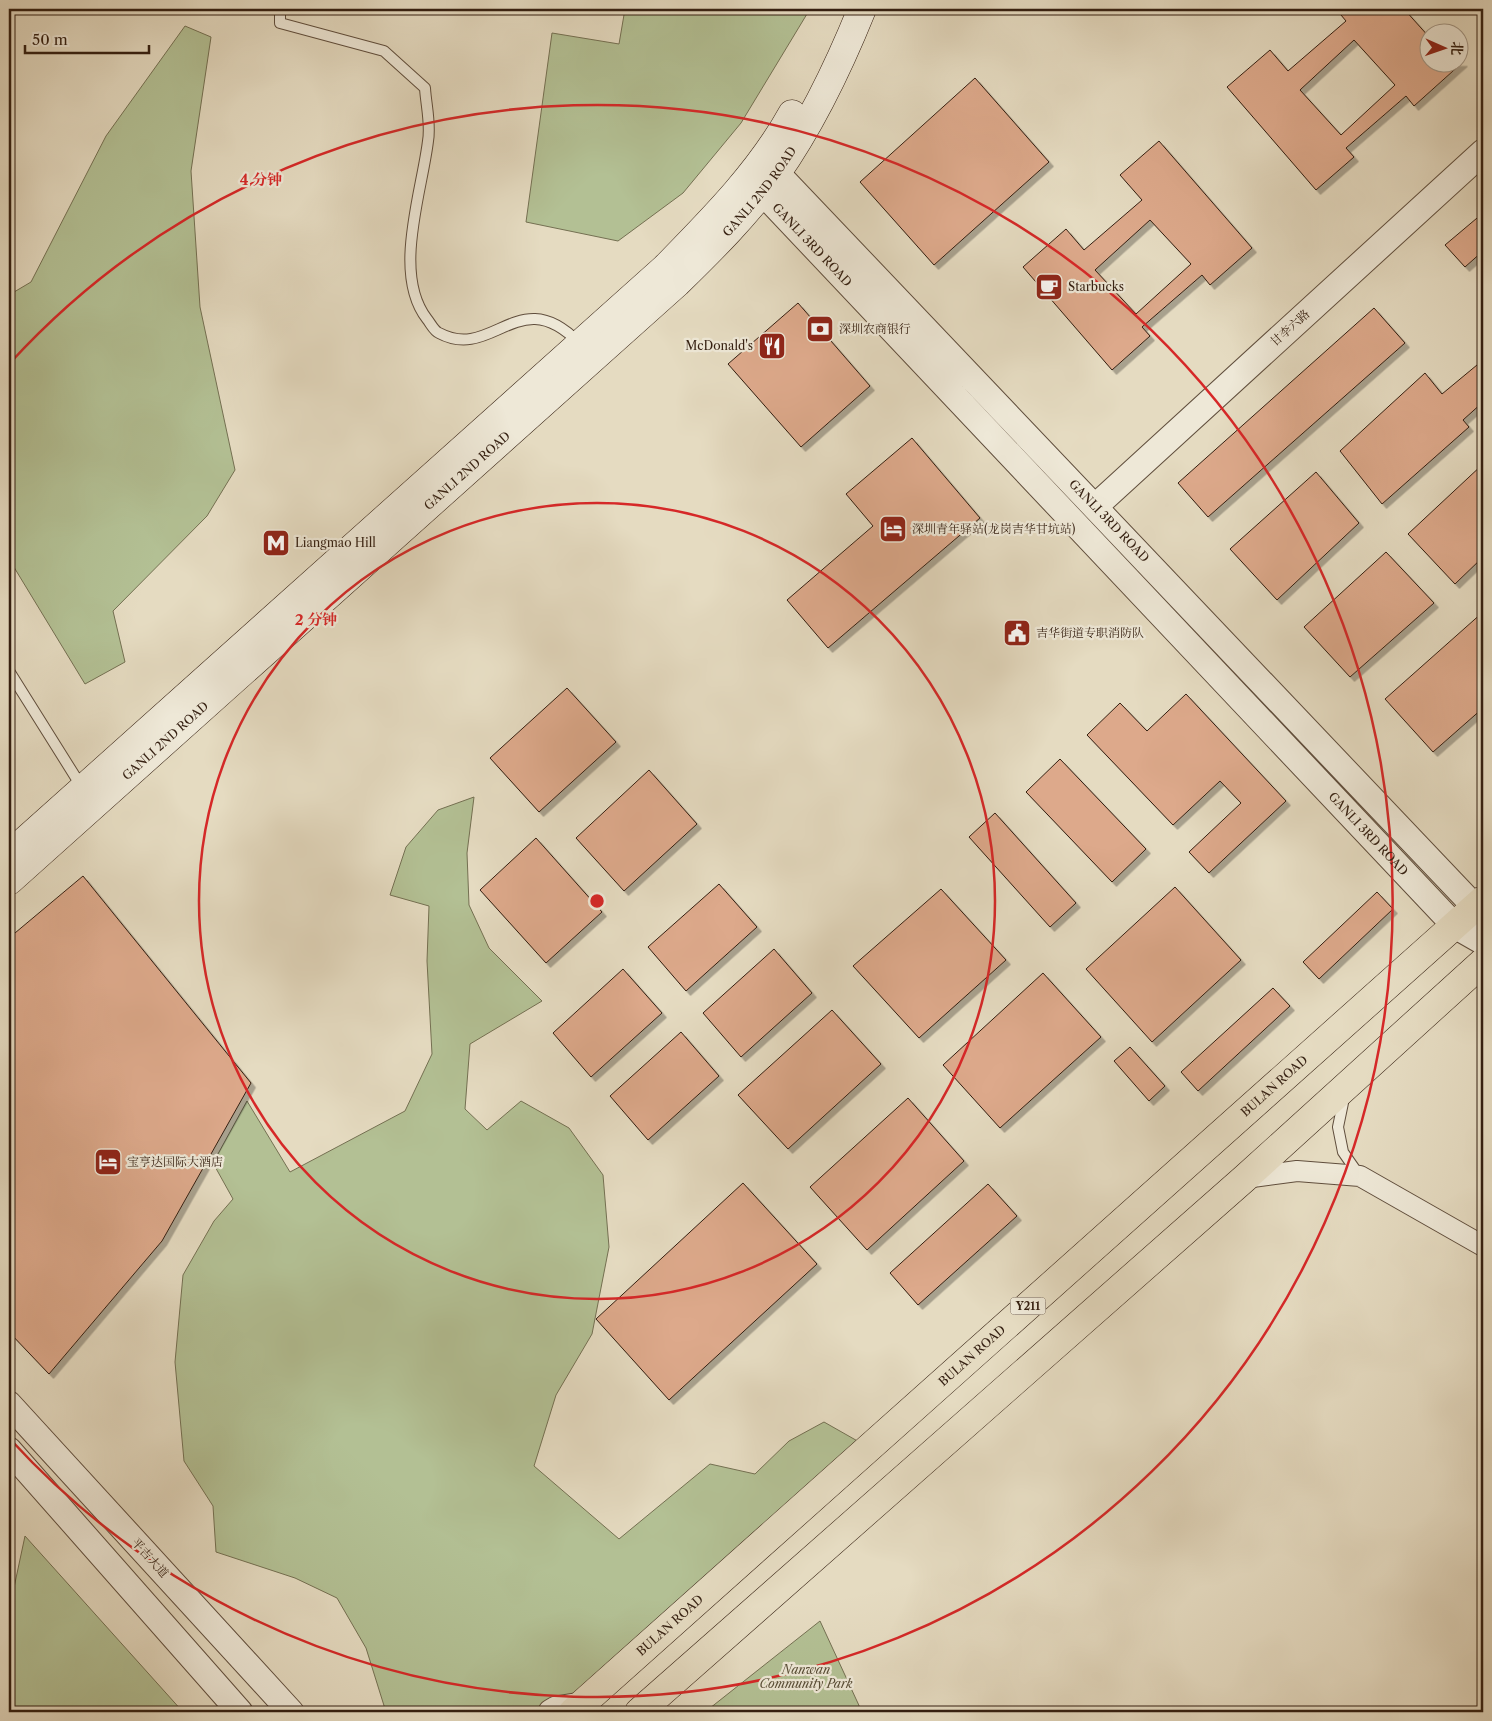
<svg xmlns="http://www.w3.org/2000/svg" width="1492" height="1721" font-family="'Libre Caslon Text','Noto Serif SC',serif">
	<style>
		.green { fill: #b3c094; stroke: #747052 }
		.building { fill: #dda98b; stroke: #341f11; fill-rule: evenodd; filter: url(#shadow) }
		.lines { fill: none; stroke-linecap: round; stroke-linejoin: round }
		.service-casing { stroke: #604e3d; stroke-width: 12 }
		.minor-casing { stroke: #604e3d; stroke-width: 22 }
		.tertiary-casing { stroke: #604e3d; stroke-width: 27 }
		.secondary-casing { stroke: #341f11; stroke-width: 29 }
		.primary-casing { stroke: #341f11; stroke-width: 29 }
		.service { stroke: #eee8d7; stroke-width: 10 }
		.minor { stroke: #eee8d7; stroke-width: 20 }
		.tertiary { stroke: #eee8d7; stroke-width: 25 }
		.secondary { stroke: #eee8d7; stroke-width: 28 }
		.primary { stroke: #e5dbc1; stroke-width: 28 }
		.ring { fill: none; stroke: #d62828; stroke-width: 2.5 }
		.labels { text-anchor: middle; stroke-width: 4.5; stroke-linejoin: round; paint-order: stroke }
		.shield { fill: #eee8d7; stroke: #6c5b4c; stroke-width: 1 }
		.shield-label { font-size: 11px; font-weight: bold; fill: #341f11 }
		.street-label { font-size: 12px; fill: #341f11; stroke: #eee8d7 }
		.poi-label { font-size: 12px; fill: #341f11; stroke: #eee8d7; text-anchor: start }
		.park-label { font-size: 12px; font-style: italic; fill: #5a4f38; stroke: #eee8d7 }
		.centre { fill: #d62828; stroke: #eee8d7; stroke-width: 2.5 }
		.ring-label { font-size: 15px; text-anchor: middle; font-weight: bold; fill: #d62828; stroke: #eee8d7; stroke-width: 4.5; stroke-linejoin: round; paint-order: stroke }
	</style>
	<defs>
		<filter id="shadow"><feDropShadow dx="4.5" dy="4.5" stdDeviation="0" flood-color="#0004"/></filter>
	</defs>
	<rect width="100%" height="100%" fill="#e5dbc1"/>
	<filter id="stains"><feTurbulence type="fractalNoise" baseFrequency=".004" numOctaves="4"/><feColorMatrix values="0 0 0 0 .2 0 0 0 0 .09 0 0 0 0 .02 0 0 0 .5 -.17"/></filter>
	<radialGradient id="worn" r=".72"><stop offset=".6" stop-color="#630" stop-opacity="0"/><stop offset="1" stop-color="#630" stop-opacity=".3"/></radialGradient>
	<path class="green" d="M625 9H810L741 123 683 193 618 241 526 222 552 33 619 44Z
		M185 26 211 37 191 171 200 307 235 470 207 516 113 611 125 662 85 684 9 559V295L31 282 106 136Z
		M474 797 467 853 469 905 489 948 542 1001 470 1044 465 1109 487 1130 521 1101 569 1128 603 1175 609 1247 592 1334 556 1395 534 1466 619 1539 710 1464 755 1474 789 1441 824 1422 861 1443 561 1712H386L366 1648 337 1598 295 1578 216 1552 213 1506 184 1461 175 1362 183 1275 214 1221 233 1199 213 1163 247 1101 290 1172 405 1111 432 1054 427 961 429 906 390 895 406 847 438 810Z
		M25 1536 183 1712H9V1611Z
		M820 1621 862 1712H705Z"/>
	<path class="building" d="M1336 9H1404L1430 38V62H1463L1414 106 1406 96 1346 148 1354 157 1316 190 1227 87 1270 50 1288 71 1346 21ZM1354 40 1395 85 1341 135 1300 90Z
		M975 78 1049 162 934 265 860 182Z
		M1159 141 1252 248 1210 285 1202 275 1142 327 1150 336 1112 370 1023 267 1066 229 1084 250 1142 200 1120 175ZM1150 220 1191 264 1136 314 1095 270Z
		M1483 213V251L1465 267 1445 245Z
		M798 303 870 386 801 447 728 364Z
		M1374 308 1405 343 1208 517 1178 483Z
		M1483 360V402L1463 420 1469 427 1382 504 1340 451 1425 373 1442 394Z
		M912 438 980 518 828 648 787 600 873 526 846 494Z
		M1483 464V557L1455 584 1408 534Z
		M1316 472 1359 523 1277 600 1230 549Z
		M1386 552 1434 603 1350 677 1304 627Z
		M1483 612V708L1433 752 1385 699Z
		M567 688 616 742 539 812 490 758Z
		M1186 694 1286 801 1209 873 1189 852 1241 803 1220 781 1173 825 1087 735 1120 703 1147 731Z
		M1060 759 1146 849 1112 882 1026 792Z
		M649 770 697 824 624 891 576 838Z
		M995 813 1076 903 1050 927 969 837Z
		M536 838 602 912 546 963 480 890Z
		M83 876 251 1083 162 1241 49 1374 9 1332V938Z
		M719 884 757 927 686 991 648 947Z
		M1175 887 1241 960 1152 1042 1086 969Z
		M941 889 1006 960 919 1038 853 966Z
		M1377 892 1393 909 1319 979 1303 962Z
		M774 949 812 993 741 1057 703 1013Z
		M623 969 662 1013 591 1077 553 1033Z
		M1043 973 1101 1037 1000 1128 943 1065Z
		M1273 988 1290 1006 1198 1091 1181 1072Z
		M832 1010 881 1064 788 1149 738 1095Z
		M681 1032 719 1076 648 1140 610 1096Z
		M1130 1047 1165 1086 1149 1101 1114 1061Z
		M908 1098 964 1161 867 1250 810 1187Z
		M743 1183 817 1264 669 1400 596 1319Z
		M988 1184 1017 1216 918 1305 890 1273Z"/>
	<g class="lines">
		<g class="service-casing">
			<path id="service" d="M280 9V23L384 51 425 88C426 105 431 124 428 141 422 192 392 274 427 319 431 324 434 331 439 333 493 362 519 281 579 343
				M9 671 83 789
				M1344 1098 1338 1127 1343 1152 1359 1175"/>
		</g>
		<g class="minor-casing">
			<path id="minor" d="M1245 1178 1297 1171 1360 1176 1483 1246"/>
		</g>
		<g class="tertiary-casing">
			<g id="tertiary">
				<path d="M1098 504 1483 152"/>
				<path id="s1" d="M1483 923 1475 907 777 173 755 169 762 192 1455 926 1483 942"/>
				<path d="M9 1404 291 1712"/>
				<path d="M9 1450 240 1712"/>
				<path d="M551 1712 556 1709 581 1705"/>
			</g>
		</g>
		<g class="secondary-casing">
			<g id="secondary">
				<path d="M9 855 665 268C711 221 760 172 792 114"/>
				<path id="s2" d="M9 881 677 283C712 249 747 214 776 174 812 123 839 66 862 9"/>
			</g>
		</g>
		<g class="primary-casing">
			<g id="primary">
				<path id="s3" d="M573 1712 1483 900"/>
				<path d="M639 1712 1245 1178 1483 962"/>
			</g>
		</g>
		<use href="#service" class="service"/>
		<use href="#minor" class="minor"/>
		<use href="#tertiary" class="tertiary"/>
		<use href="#secondary" class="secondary"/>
		<use href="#primary" class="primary"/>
	</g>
	<g class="ring">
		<circle cx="597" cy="901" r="398"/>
		<path d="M10 363A796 796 0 1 1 10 1439"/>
	</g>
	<defs>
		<g id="cafe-square" transform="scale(1.4375)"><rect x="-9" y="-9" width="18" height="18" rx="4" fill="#8f2418" stroke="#eee8d7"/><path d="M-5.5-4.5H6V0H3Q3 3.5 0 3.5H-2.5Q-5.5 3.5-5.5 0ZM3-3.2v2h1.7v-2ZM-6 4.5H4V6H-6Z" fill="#fff"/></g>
		<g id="bank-square" transform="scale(1.4375)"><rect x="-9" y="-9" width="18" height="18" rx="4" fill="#8f2418" stroke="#eee8d7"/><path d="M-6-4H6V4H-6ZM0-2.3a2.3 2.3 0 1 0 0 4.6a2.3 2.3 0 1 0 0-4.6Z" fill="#fff"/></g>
		<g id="restaurant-square" transform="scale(1.4375)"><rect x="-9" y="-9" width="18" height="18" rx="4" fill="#8f2418" stroke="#eee8d7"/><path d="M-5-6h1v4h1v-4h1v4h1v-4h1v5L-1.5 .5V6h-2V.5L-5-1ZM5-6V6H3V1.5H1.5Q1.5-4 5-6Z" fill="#fff"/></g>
		<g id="hotel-square" transform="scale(1.4375)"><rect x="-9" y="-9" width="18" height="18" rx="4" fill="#8f2418" stroke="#eee8d7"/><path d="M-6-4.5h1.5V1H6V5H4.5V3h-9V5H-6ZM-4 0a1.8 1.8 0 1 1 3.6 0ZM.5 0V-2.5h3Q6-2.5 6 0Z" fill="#fff"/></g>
		<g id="metro-square" transform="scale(1.4375)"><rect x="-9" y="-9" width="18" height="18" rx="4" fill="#8f2418" stroke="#eee8d7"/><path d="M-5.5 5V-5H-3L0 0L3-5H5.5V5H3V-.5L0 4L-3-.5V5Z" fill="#fff"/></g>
		<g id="civic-square" transform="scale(1.4375)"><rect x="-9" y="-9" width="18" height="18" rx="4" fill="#8f2418" stroke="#eee8d7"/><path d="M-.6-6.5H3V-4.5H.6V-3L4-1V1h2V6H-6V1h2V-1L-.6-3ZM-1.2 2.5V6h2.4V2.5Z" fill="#fff"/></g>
	</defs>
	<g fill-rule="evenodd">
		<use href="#cafe-square" x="1049" y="287"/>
		<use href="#bank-square" x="820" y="329"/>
		<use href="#restaurant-square" x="772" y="346"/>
		<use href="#hotel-square" x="893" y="529"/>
		<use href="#metro-square" x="276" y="543"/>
		<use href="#civic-square" x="1017" y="633"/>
		<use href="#hotel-square" x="108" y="1162"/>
	</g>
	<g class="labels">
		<rect class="shield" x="1010.5" y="1297.5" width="35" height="17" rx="4"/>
		<g class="shield-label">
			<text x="1028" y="1310">Y211</text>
		</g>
		<g class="street-label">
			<text dy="4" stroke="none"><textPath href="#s2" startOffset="1020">GANLI 2ND ROAD</textPath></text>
			<text dy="4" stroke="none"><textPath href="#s1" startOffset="1150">GANLI 3RD ROAD</textPath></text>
			<text transform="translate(1290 328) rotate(-42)" y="4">甘李六路</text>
			<text dy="4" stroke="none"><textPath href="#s2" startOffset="615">GANLI 2ND ROAD</textPath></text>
			<text transform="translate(1109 521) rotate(46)" y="4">GANLI 3RD ROAD</text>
			<text dy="4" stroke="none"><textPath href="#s2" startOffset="210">GANLI 2ND ROAD</textPath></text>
			<text dy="4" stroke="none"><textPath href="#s1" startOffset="1960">GANLI 3RD ROAD</textPath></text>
			<text dy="4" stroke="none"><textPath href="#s3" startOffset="940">BULAN ROAD</textPath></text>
			<text dy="4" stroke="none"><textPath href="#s3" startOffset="535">BULAN ROAD</textPath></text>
			<text transform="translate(150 1558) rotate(48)" y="4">平吉大道</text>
			<text dy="4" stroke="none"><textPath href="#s3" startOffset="130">BULAN ROAD</textPath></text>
		</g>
		<g class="poi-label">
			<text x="1068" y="291">Starbucks</text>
			<text x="839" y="333">深圳农商银行</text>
			<text x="753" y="350" text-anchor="end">McDonald's</text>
			<text x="912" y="533">深圳青年驿站(龙岗吉华甘坑站)</text>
			<text x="295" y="547">Liangmao Hill</text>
			<text x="1036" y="637">吉华街道专职消防队</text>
			<text x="127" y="1166">宝亨达国际大酒店</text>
		</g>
		<g class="park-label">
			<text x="806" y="1674">Nanwan<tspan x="806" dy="14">Community Park</tspan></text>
		</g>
	</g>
	<circle cx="597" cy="901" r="8" class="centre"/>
	<g class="ring-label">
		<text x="261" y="185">4 分钟</text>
		<text x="316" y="625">2 分钟</text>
	</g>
	<rect width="1492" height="1721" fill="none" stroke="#e5dbc1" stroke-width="30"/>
	<rect x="10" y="10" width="1472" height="1701" fill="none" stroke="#341f11" stroke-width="2.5"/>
	<rect x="15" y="15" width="1462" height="1691" fill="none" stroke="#341f11"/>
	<g transform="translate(1444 48) rotate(92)"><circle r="24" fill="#eee8d7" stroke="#a49888"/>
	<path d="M0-4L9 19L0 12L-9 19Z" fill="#8f2418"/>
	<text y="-8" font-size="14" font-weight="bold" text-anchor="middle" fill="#341f11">北</text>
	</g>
	<path d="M25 45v8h124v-8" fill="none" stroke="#341f11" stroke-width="2.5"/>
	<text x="32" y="45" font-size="15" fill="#341f11" stroke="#eee8d7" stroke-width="4" paint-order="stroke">50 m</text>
	<rect width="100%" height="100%" filter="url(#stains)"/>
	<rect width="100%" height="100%" fill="url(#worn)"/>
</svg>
